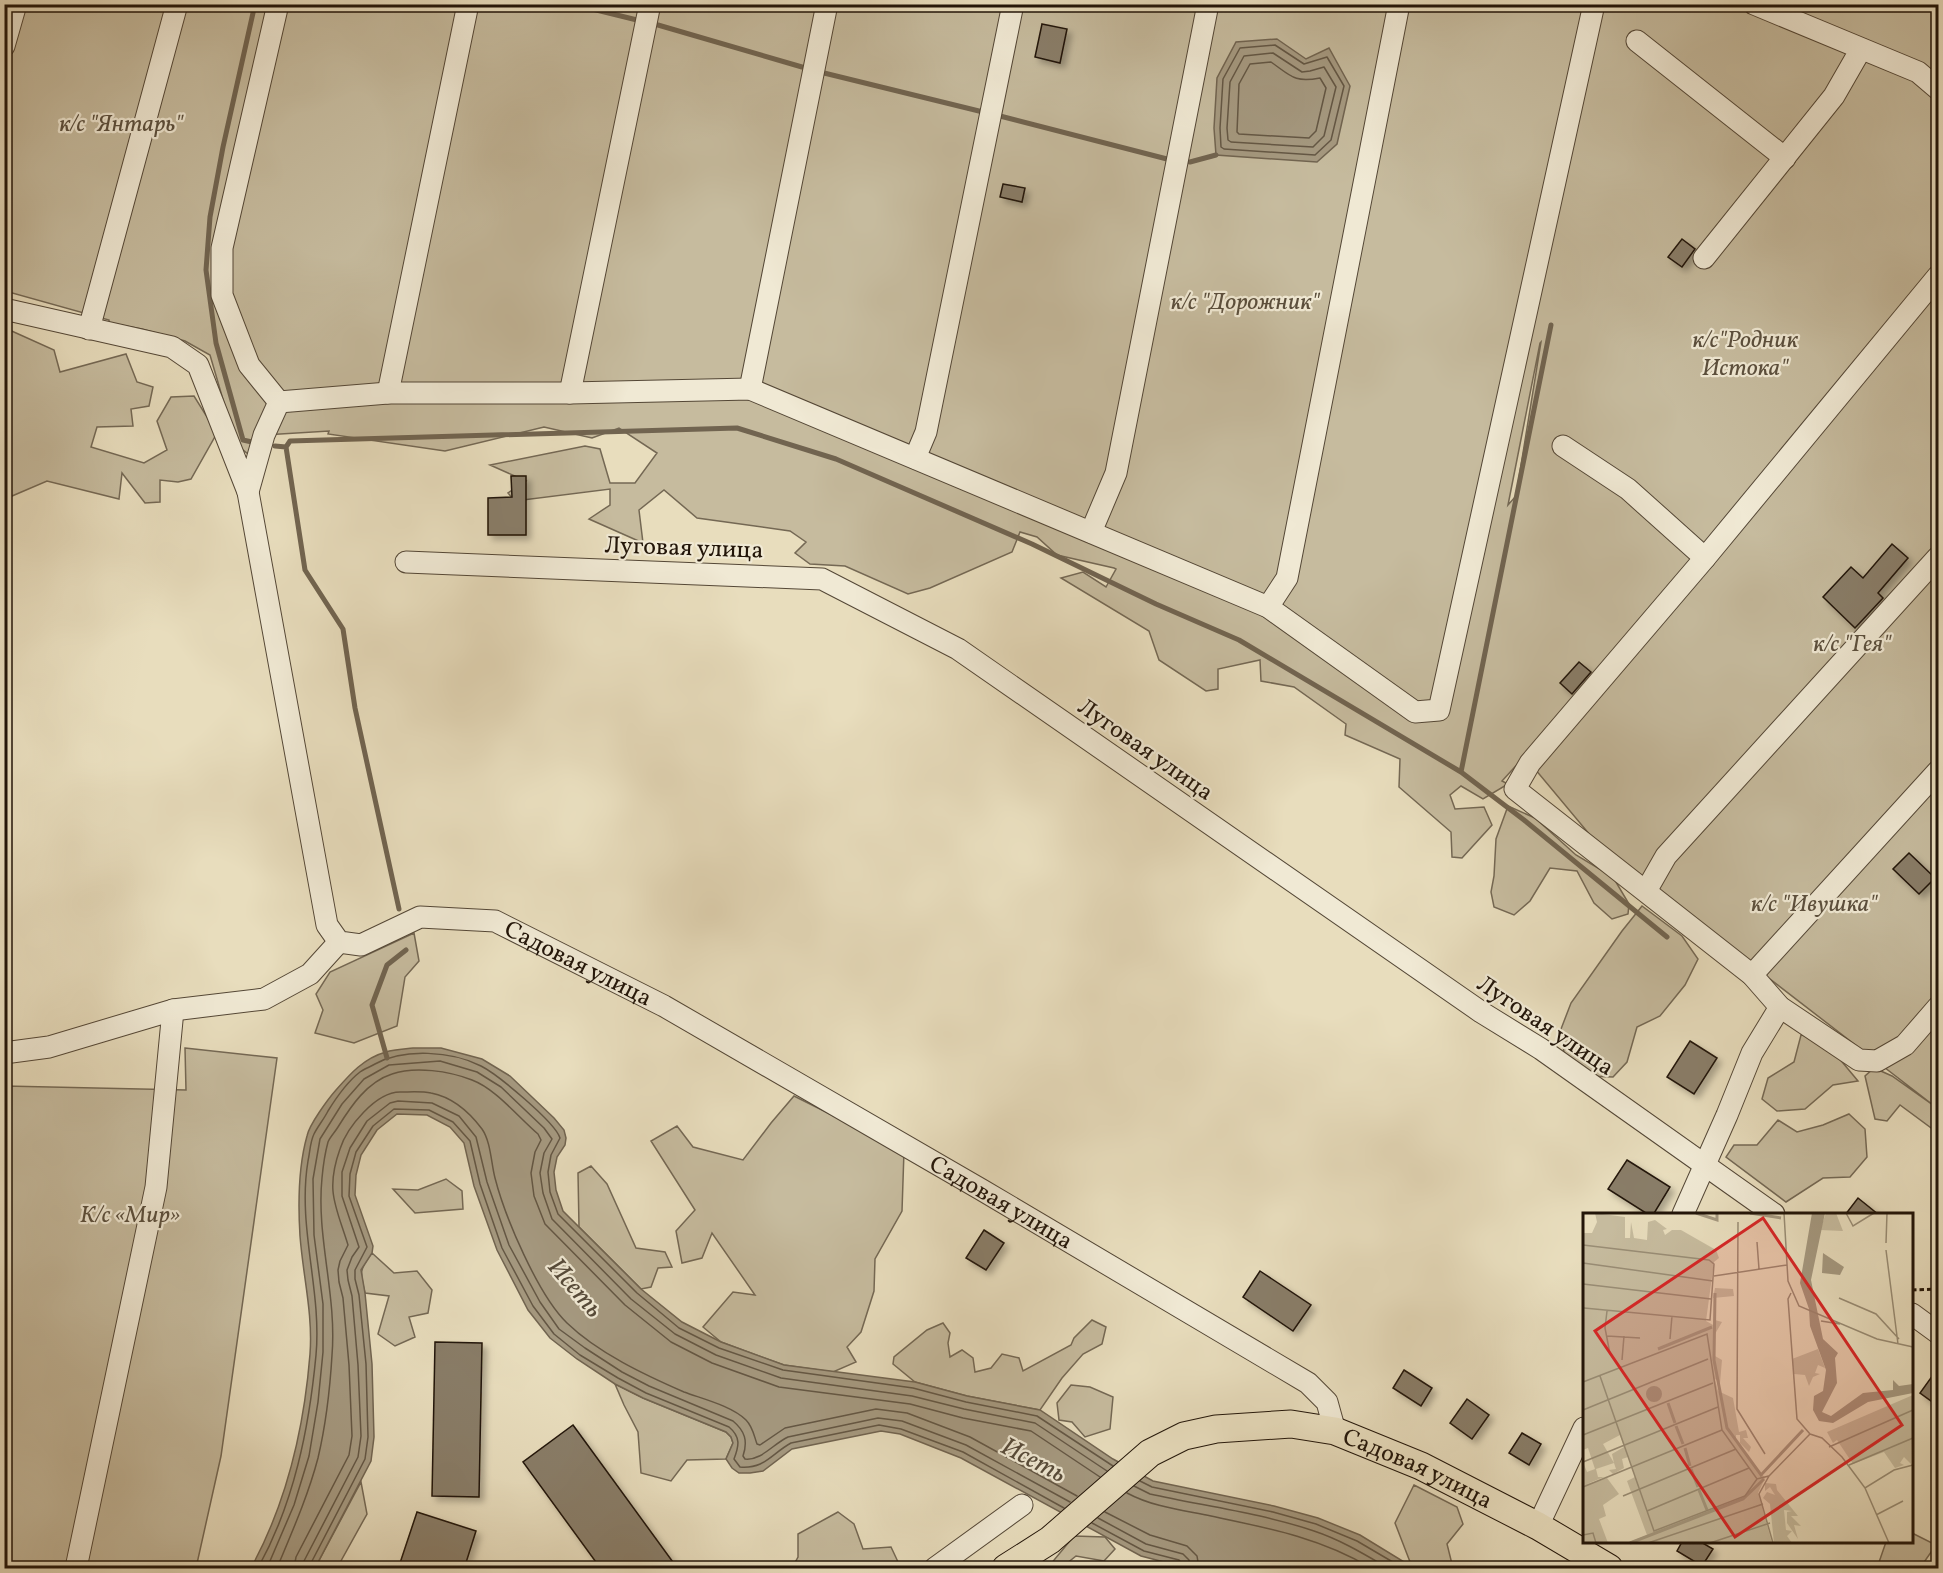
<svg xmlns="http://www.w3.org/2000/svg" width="1943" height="1573" font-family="Vollkorn,serif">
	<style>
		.green { fill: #c6bb9e; stroke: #746854; stroke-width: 1.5; fill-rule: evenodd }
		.water { fill: #a59980; stroke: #716450; stroke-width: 1.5 }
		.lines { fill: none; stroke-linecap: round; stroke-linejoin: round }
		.shore { stroke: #645744; stroke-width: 1.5 }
		.stream { stroke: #716450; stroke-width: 5 }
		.building { fill: #897d67; stroke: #221509; stroke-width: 1.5; filter: url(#shadow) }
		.minor-casing { stroke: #544736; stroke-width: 23 }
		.major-casing { stroke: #221509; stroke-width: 29 }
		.path { stroke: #221509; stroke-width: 3; stroke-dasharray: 4.5 3; stroke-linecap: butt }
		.minor { stroke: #f0e9d4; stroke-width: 21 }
		.major { stroke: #e8ddbd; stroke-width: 27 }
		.labels { text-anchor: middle; stroke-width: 4.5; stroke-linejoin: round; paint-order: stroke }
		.park-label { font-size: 24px; font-style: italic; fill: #5b4f3d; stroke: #f0e9d4 }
		.street-label { font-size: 24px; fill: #221509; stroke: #f0e9d4 }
		.water-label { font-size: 26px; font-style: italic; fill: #564a39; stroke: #f0e9d4 }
		.inset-river { fill: none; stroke: #a59980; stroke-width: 3 }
		.inset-road { fill: none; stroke: #998d75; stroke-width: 1.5 }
		.view { fill: #d62828; fill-opacity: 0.15; stroke: #d62828; stroke-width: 3 }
		.inset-edge { fill: none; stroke: #221509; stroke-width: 3 }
	</style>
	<defs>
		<filter id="shadow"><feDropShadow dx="4.5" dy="4.5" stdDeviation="3" flood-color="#0004"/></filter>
	</defs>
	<rect width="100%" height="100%" fill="#e8ddbd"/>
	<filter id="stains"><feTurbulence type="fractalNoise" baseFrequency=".00333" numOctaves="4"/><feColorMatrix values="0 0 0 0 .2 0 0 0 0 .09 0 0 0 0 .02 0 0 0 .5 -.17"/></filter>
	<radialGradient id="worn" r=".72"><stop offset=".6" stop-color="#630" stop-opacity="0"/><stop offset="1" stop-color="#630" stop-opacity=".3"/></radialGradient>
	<path class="green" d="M4 5H1938V1133L1900 1105 1887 1121 1875 1119 1865 1076 1874 1068 1892 1076 1937 1108 1757 969 1590 835 1530 763 1523 758 1502 781 1508 784 1483 799 1461 786 1450 795 1455 809 1484 807 1492 825 1462 858 1452 857 1451 832 1399 787 1400 759 1345 735 1346 724 1294 687 1261 681 1260 660 1218 669V689L1206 691 1159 660 1149 631 1061 578 1083 572 1106 587 1116 569 1114 568 1057 555 1037 537 1020 532 1012 552 930 588 908 594 845 566 810 564 795 553 806 542 790 531 697 518 664 490 639 510 643 543 589 519 610 505V489L515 501 508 493 526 481 490 465 585 446 600 449 610 483H635L657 453 619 428 592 438 544 427 445 451 328 434 329 431 264 435 248 454 236 444 210 355 185 341 142 329 109 323V320L5 291ZM1541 342 1516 496 1508 505 1540 343Z
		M5 328 54 350 60 372 126 354 137 382 153 387 149 406 131 409 133 426 97 427 91 447 144 463 167 450 157 421 171 397 194 396 217 433 191 479 178 482 160 480V502L145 503 122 473 119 499 47 481 5 499Z
		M1508 806 1535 818 1576 855 1613 877 1629 904 1628 914 1612 919 1594 903 1577 871 1550 868 1530 901 1514 915 1494 907 1491 892 1494 876 1496 839Z
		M1642 906 1682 936 1698 959 1685 985 1660 1016 1637 1027 1627 1062 1613 1077 1587 1076 1564 1053 1561 1029 1571 1003 1622 931Z
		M414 933 419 961 405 977 397 1026 354 1043 315 1033 323 1010 316 994 330 972Z
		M1801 1035 1823 1039 1858 1081 1833 1085 1805 1109 1777 1111 1762 1099 1768 1078 1794 1062Z
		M185 1048 277 1058 221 1456 196 1568H5V1086L186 1090Z
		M794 1096 904 1151 902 1211 875 1259 874 1291 861 1332 847 1347 856 1362 833 1372 784 1365 721 1342 703 1327 733 1292 755 1295 712 1233 702 1258 682 1263 676 1231 695 1210 651 1141 677 1126 693 1147 743 1160 771 1123Z
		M1849 1114 1865 1129 1867 1157 1850 1177 1823 1178 1786 1202 1726 1157 1734 1145H1757L1778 1120 1797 1132 1823 1125Z
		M591 1166 607 1184 636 1248 665 1252 672 1267 658 1268 651 1287 641 1289 579 1227 578 1173Z
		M446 1179 462 1191 463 1209 415 1213 393 1189 418 1190Z
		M372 1253 394 1273 417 1271 432 1290 428 1313 409 1317 415 1337 395 1346 378 1334 389 1296 365 1293C360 1273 359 1269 372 1253Z
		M1092 1320 1106 1327 1102 1344 1083 1354 1062 1378 1040 1410 967 1396 915 1382 893 1364 894 1357 927 1330 943 1323 950 1333 948 1343 950 1357 962 1350 973 1358 975 1372 991 1368 1002 1354 1019 1358 1023 1371 1071 1345 1074 1338Z
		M615 1384 643 1398 726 1432 731 1437 733 1443 726 1459 687 1460 671 1481 641 1473 638 1432 624 1405Z
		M1071 1385 1090 1387 1113 1397 1110 1429 1085 1437 1072 1422 1059 1420 1057 1403Z
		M361 1482 367 1514 337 1568H315Z
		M1414 1485 1457 1507 1463 1524 1447 1544 1453 1568H1414L1412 1567 1395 1523Z
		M838 1512 854 1524 863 1549 891 1547 899 1564 895 1568H792L798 1557V1534Z
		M1912 1533 1936 1545 1920 1568H1877L1886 1542H1912Z
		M1074 1536 1105 1537 1115 1549 1104 1561 1076 1556 1061 1568H1045L1050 1565Z"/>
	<path class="water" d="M1277 39 1306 59 1329 48 1350 86 1337 144 1317 162 1216 155 1214 128 1217 78 1236 42Z
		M413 1048H441L482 1059 510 1076 554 1118 564 1130 566 1138 565 1145 557 1157 554 1172 556 1190 563 1211 641 1289 682 1322 721 1342 784 1365 915 1382 967 1396 1040 1410 1113 1459 1153 1481 1274 1506 1318 1518 1360 1535 1414 1568H1187L1141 1556 961 1458 900 1434 881 1431 792 1449 763 1471 750 1473H739L732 1468 726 1459 733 1443 731 1437 726 1432 643 1398 615 1384 577 1359 550 1338 528 1310 497 1250 474 1186 464 1143 450 1127 427 1115 397 1114 377 1130 361 1155 356 1175 355 1195 373 1246 372 1253 361 1270 365 1293 372 1364 374 1437 371 1461 315 1568H251C287 1502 304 1429 310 1354 313 1314 303 1276 300 1236 298 1204 298 1168 307 1136 309 1125 328 1099 336 1090 350 1074 364 1058 386 1052 394 1049 404 1049 413 1048Z"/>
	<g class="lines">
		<path class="shore" d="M1275 45 1304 64 1327 57 1344 86 1331 140 1315 155 1224 149 1221 147 1220 128 1223 79 1240 48Z
			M1273 53 1302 72 1310 71 1324 67 1336 87 1324 136 1313 147 1231 142 1228 140 1227 128 1230 82 1244 56Z
			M1271 62C1291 76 1294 83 1320 78L1326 88 1316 131 1309 138 1239 134 1237 132 1239 84 1250 64Z
			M1140 1481 1152 1487 1273 1512 1316 1524 1357 1541 1403 1568
			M1134 1486 1150 1494C1204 1506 1261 1513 1314 1531 1341 1540 1364 1554 1388 1568
			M1127 1493C1153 1507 1182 1510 1211 1516 1268 1528 1321 1538 1371 1568
			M1105 1512 1150 1535 1187 1546 1197 1556 1199 1568
			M1098 1518 1146 1544 1183 1554 1189 1560 1190 1568
			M1092 1523 1144 1551 1179 1560 1182 1564 1183 1568
			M258 1568C294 1503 309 1429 316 1355 322 1290 297 1227 308 1161 310 1152 310 1142 314 1134 318 1126 324 1119 328 1111 336 1098 347 1082 360 1072 364 1069 370 1067 375 1064 404 1048 452 1051 481 1066 497 1074 555 1122 560 1138L551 1155 548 1172 550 1192 558 1214 637 1293 679 1328 719 1348 783 1370 913 1388 966 1402 1037 1416 1113 1466
			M267 1568 294 1505 309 1456 318 1402 323 1352V1304L314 1235 313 1179 320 1139 342 1104 364 1079 389 1065 440 1061 477 1072 501 1087 544 1128 552 1139 544 1153 540 1173 543 1193 552 1219 631 1299 675 1334 716 1355 781 1378 912 1396 964 1409 1035 1423 1107 1471
			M277 1568C292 1532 308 1496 318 1458 326 1424 330 1389 332 1355 337 1295 316 1237 322 1178 323 1167 325 1153 328 1142 330 1137 335 1132 338 1127 351 1106 367 1082 392 1074 415 1066 449 1071 472 1080 496 1089 518 1117 538 1134L541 1140 535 1152 531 1173 534 1196 545 1224 625 1305 671 1342 712 1363 779 1387 910 1404 963 1418 1031 1431 1100 1477
			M294 1568 296 1557 349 1455 352 1436 349 1365 343 1298 339 1282 338 1270 340 1261 348 1245C336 1206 325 1191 340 1149 347 1127 376 1092 400 1092 410 1092 422 1091 431 1093 452 1097 470 1113 482 1129 491 1142 491 1163 495 1178 505 1217 538 1295 567 1323 598 1353 645 1375 684 1392 703 1399 732 1406 746 1420 753 1427 754 1436 757 1444L760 1445 785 1428 876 1409 907 1413 970 1437 1077 1496
			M303 1568 304 1561 358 1457 361 1436 358 1365 352 1296 348 1280 347 1270 352 1257 359 1247 342 1196V1172L350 1148 367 1121 390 1103 398 1101 432 1103 459 1116 476 1137 487 1182 509 1245 540 1302 559 1329 585 1348 622 1372 649 1386 733 1421C745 1431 748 1441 743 1456L745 1459C761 1461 773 1444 788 1437L878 1418 902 1421 966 1445 1070 1502
			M310 1568 311 1563 365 1459 368 1437 366 1364 359 1295 355 1279V1270L367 1247 349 1196 350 1174 356 1152 373 1126 394 1109 429 1110 453 1122 470 1141 480 1184 502 1248 533 1306 554 1334 580 1355 618 1378 646 1393 729 1427C741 1437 739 1446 734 1459L740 1467C765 1469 771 1454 791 1443L879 1425 901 1429 963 1452 1064 1508"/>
		<path class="stream" d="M572 4 637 20
			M658 25 802 67
			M820 72 983 112
			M1000 116 1167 159
			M1190 162 1216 155
			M252 442 243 440 216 343 206 270 210 217 223 147 255 4
			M275 446 286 447
			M1461 772 1551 325
			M399 909 355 708 343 629 305 570 286 447 290 441 737 428 836 459 1032 544 1156 604 1239 640 1461 772 1524 820 1667 937
			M387 1058 372 1005 387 965 406 950"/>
	</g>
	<path class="building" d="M1042 24 1067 29 1060 63 1035 57Z
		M1003 184 1025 188 1022 202 1000 197Z
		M1682 239 1695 249 1682 267 1668 257Z
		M511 476H526V535H488V498L512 497Z
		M1892 544 1908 558 1878 593 1883 598 1855 628 1823 597 1851 567 1863 578Z
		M1579 662 1591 672 1572 694 1560 683Z
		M1909 853 1935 878 1919 894 1893 869Z
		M1690 1041 1717 1058 1694 1094 1667 1077Z
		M1627 1160 1670 1187 1653 1215H1649L1608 1189Z
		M1858 1198 1879 1215H1845Z
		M984 1230 1004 1243 986 1270 966 1258Z
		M1260 1271 1311 1305 1293 1331 1243 1297Z
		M435 1342 482 1343 479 1497 432 1496Z
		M1938 1368V1406L1920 1393Z
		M1404 1370 1432 1388 1421 1406 1393 1388Z
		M1467 1399 1489 1415 1472 1439 1450 1423Z
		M573 1425 678 1569H601L523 1462Z
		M1522 1433 1541 1444 1529 1465 1509 1453Z
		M417 1512 476 1531 464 1569H398Z
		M1682 1542H1701L1713 1549 1702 1566 1677 1551Z"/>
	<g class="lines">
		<g class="minor-casing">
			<g id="minor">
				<path d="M278 4 222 248V295L249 365 279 402"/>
				<path d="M1754 4 1918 72 1938 89"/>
				<path d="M1637 41 1785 158"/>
				<path d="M4 46 16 4"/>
				<path d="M1704 258 1834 96 1861 49"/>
				<path d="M1938 276 1705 558 1530 763 1515 789 1752 975 1780 1007 1859 1060 1877 1061 1905 1045 1938 1007"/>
				<path d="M4 309 172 347 198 365 248 492 264 435 279 402 388 393H570L750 389 1268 607 1415 712 1439 710 1594 4"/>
				<path d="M89 329 177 4"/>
				<path d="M750 389 827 4"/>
				<path d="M388 393 468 4"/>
				<path d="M570 393 650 4"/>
				<path d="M1563 446 1628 489 1705 558"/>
				<path d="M915 458 926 432 1013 4"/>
				<path id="s1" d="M248 492 327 925 339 942 361 945 420 917 495 921 664 1006 982 1190 1308 1383 1327 1402 1335 1431"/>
				<path d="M1091 532 1116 473 1208 4"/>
				<path d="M406 562 822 579 958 649 1481 1012 1541 1049 1774 1214"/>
				<path d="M1268 607 1287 578 1399 4"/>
				<path d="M1646 891 1666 856 1938 557"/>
				<path d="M1752 975 1938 771"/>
				<path d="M4 1053 49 1047 173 1010 264 999 310 974 339 942"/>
				<path d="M1683 1214 1727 1115 1752 1053 1780 1007"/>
				<path d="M1912 1314 1938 1333"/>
				<path d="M1538 1526 1584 1428"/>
				<path d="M76 1568 156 1187 173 1010"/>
				<path d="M935 1568 1022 1505"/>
			</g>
		</g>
		<g class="major-casing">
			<g id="major">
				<path id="s2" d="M1006 1568 1050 1540 1150 1453 1184 1436 1216 1429 1291 1424 1335 1431 1421 1466 1538 1526 1609 1568"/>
			</g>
		</g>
		<path class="path" d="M1912 1290 1938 1289"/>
		<use href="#minor" class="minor"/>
		<use href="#major" class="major"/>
	</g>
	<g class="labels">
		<g class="park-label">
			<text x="121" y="131">к/с "Янтарь"</text>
			<text x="1245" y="309">к/с "Дорожник"</text>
			<text x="1745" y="347">к/с"Родник<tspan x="1745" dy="28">Истока"</tspan></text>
			<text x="1852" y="651">к/с "Гея"</text>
			<text x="1814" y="911">к/с "Ивушка"</text>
			<text x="130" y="1222">К/с «Мир»</text>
		</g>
		<g class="street-label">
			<text transform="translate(684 547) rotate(2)" y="8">Луговая улица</text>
			<text transform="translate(1146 749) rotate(35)" y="8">Луговая улица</text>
			<text dy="8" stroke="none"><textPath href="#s1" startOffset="717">Садовая улица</textPath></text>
			<text transform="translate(1546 1025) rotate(34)" y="8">Луговая улица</text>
			<text dy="8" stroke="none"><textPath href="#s1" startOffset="1203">Садовая улица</textPath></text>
			<text dy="8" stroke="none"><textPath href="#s2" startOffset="466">Садовая улица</textPath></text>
		</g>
		<g class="water-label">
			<text transform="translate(576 1287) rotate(49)" y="9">Исеть</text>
			<text transform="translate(1034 1459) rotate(27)" y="9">Исеть</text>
		</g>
	</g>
	<g transform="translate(1583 1213)">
		<rect width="330" height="330" fill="#e8ddbd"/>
		<path d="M12 0 42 4V25H47L48 9 51 25 64 27 65 9 72 7 84 16 80 17 82 22 89 17H98L133 37 136 45 131 49 123 108 132 113V107L139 109 132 121V143L139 147 137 170 132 166 135 178 150 185 156 219 163 217 165 225H160L168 234 166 239 157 230V222H153V228L182 265 175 280 189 330H44L64 322 44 268 52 264 45 244 39 246 41 255 30 261 26 257 33 256 31 250 13 256 15 264H21L4 271 24 265 36 281 20 292 23 303 16 306 25 330H0V249L4 259 12 256 5 235 0 237V20H9L14 9ZM37 222 41 234 29 241 31 250 20 231ZM243 0H253L260 18 237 17ZM132 75 150 76 151 83 130 85ZM235 136 242 155 235 152 232 160 237 161 230 164 226 173 222 162 211 161 209 146ZM330 182 328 251 321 244 317 250 321 252 312 255 301 239 270 251 254 227 250 230 244 219ZM182 270 193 271 194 277 215 303H208L218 313 211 312 215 326 204 310V299L209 298 201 297 203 317 209 318 204 323 209 330H191L187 291 180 285 184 279 192 282 187 274 182 278Z" fill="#c6bb9e" fill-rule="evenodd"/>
		<path d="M229 0H242L228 67 240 126 255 140 252 145 254 170 239 199 248 203 280 180 310 177V167L316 173 330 171V180L285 189 250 210 236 208 230 197 231 183 240 178 243 157 227 113 226 96 217 70ZM240 40 261 54 257 62 239 60ZM63 181a8 8 0 1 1 16 0a8 8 0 1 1-16 0Z" fill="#a59980"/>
		<path class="inset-river" d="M113 0 134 7V0M167 0 198 5M132 80 131 147 144 215 178 262 220 217M75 136 129 114M85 190 92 210M93 213 100 231M102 235 107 253M108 256 115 274M116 277 124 297M47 330 160 286 181 266"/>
		<path class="inset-road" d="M201 0 205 68 216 93 294 126 330 134M263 0 270 13 291 0M155 9 154 196 182 241M174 29 176 56M303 30 304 0M0 32 126 47 131 51 127 107 1 95M303 37 315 131M0 50 130 68M131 63 204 52M0 71 128 86M256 85 293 101 316 126M24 98 22 115 27 141M238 108 257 111M24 123 57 125M87 126 89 103M39 147 41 123M17 163 71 318 162 283 174 266M0 169 124 121 139 217 174 266 186 263 176 281 190 330M0 197 125 146M227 221 239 225 259 244 282 275 311 257 330 252M0 222 130 170M246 234 330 197M0 249 135 194M266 252 330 225M186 263 227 221 214 206 205 86 208 80M0 274 139 217M282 275 306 330M40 283 153 236M64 298 166 255M293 302 320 288M0 322 10 320 13 330M65 330 180 291M127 330 187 310"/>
		<path class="view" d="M180 5 319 212 152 324 12 118Z"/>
		<rect width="330" height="330" class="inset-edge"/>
	</g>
	<rect width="1943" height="1573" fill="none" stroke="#e8ddbd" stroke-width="24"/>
	<rect x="6" y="6" width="1931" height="1561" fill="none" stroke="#221509" stroke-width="3"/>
	<rect x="12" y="12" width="1919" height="1549" fill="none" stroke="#221509" stroke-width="1.5"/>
	<rect width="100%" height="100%" filter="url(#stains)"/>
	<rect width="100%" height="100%" fill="url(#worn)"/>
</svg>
